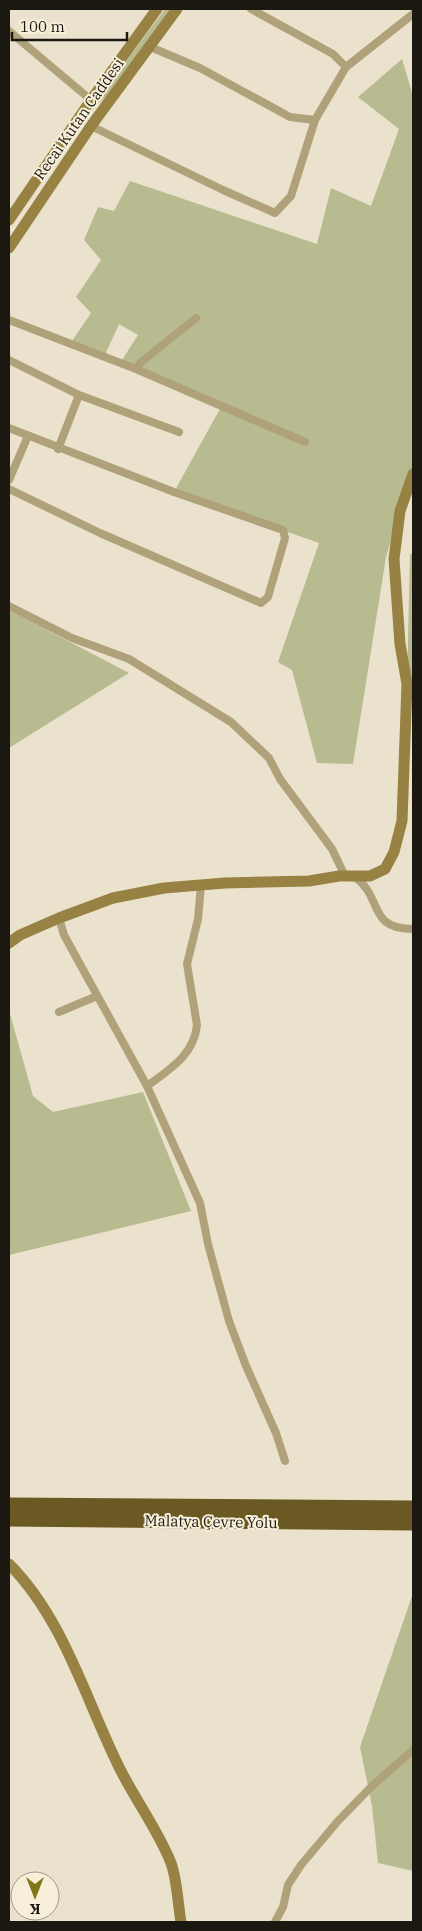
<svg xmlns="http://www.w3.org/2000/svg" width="422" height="1931" font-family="'IBM Plex Serif',serif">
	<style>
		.green { fill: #b7bb8f }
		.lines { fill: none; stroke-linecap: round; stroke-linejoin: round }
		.street { stroke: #afa27a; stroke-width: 8 }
		.secondary { stroke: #978243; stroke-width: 11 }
		.highway { stroke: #6a5922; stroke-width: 15 }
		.labels { text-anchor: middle; stroke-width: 4; stroke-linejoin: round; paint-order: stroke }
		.street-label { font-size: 15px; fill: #1a1810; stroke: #f7efd9 }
	</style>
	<rect width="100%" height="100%" fill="#eae2cc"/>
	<path class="green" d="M165 9H172L111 92 97 105 107 87Z
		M402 59 413 96V467L386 557 353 764 317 763 292 670 278 662 319 543 174 492 221 407 120 363 138 335 119 324 104 357 70 344 91 313 76 297 101 260 84 240 98 207 114 211 130 181 317 244 331 188 371 206 399 129 358 97Z
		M410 554H413V682L407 684Z
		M9 610 129 673 9 748Z
		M9 1010 33 1096 53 1112 143 1092 191 1211 9 1255Z
		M413 1593V1871L378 1863 372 1806 360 1747Z"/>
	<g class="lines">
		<path class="street" d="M251 9 333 54 346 67
			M9 31 91 100
			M148 46 200 68 290 117 315 120
			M91 126 223 190 275 213 291 196 315 120 346 67 413 14
			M9 320 136 369 305 442
			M9 360 79 395 58 449
			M136 369 140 363 196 318
			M79 395 179 432
			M9 428 174 492 283 530 285 538 268 597 261 603 100 533 9 489
			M9 480 28 436
			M9 606 72 638 129 659 231 722 269 758 280 779 332 849 345 876
			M354 876C384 898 367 929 413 929
			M201 885 198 919 187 964 197 1025C194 1055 170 1069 147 1086L200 1203 208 1244 229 1321 246 1366 276 1433 285 1461
			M59 918 64 935 147 1086
			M59 1012 97 996
			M275 1922 283 1907 288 1885 301 1865 338 1821 373 1785 413 1750"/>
		<path class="secondary" d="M9 220 91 100 157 9
			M9 248 91 126 177 9
			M9 943 20 935 59 918 113 898 164 888 225 883 309 881 339 876H370L385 869 394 852 402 821 407 684 400 644 394 559 400 511 413 474
			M9 1564C64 1619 86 1701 120 1769 136 1801 158 1830 171 1863 177 1879 178 1905 181 1922"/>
		<path class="highway" d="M9 1505 413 1508
			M9 1519 413 1523"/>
	</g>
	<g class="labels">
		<g class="street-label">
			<text transform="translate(79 119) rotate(-55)" y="5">Recai Kutan Caddesi</text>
			<text transform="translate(211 1522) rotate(1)" y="5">Malatya Çevre Yolu</text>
		</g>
	</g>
	<rect width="422" height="1931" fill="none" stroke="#1a1810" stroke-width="20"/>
	<g transform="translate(35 1896) rotate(180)"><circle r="24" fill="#f7efd9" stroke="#9f9989"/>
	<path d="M0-4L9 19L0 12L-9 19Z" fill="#807518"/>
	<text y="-8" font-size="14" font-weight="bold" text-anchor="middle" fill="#1a1810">K</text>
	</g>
	<path d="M12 32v8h115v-8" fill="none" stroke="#1a1810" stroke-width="2.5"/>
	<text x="20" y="32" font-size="15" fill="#1a1810" stroke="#f7efd9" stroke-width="4" paint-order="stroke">100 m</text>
</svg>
